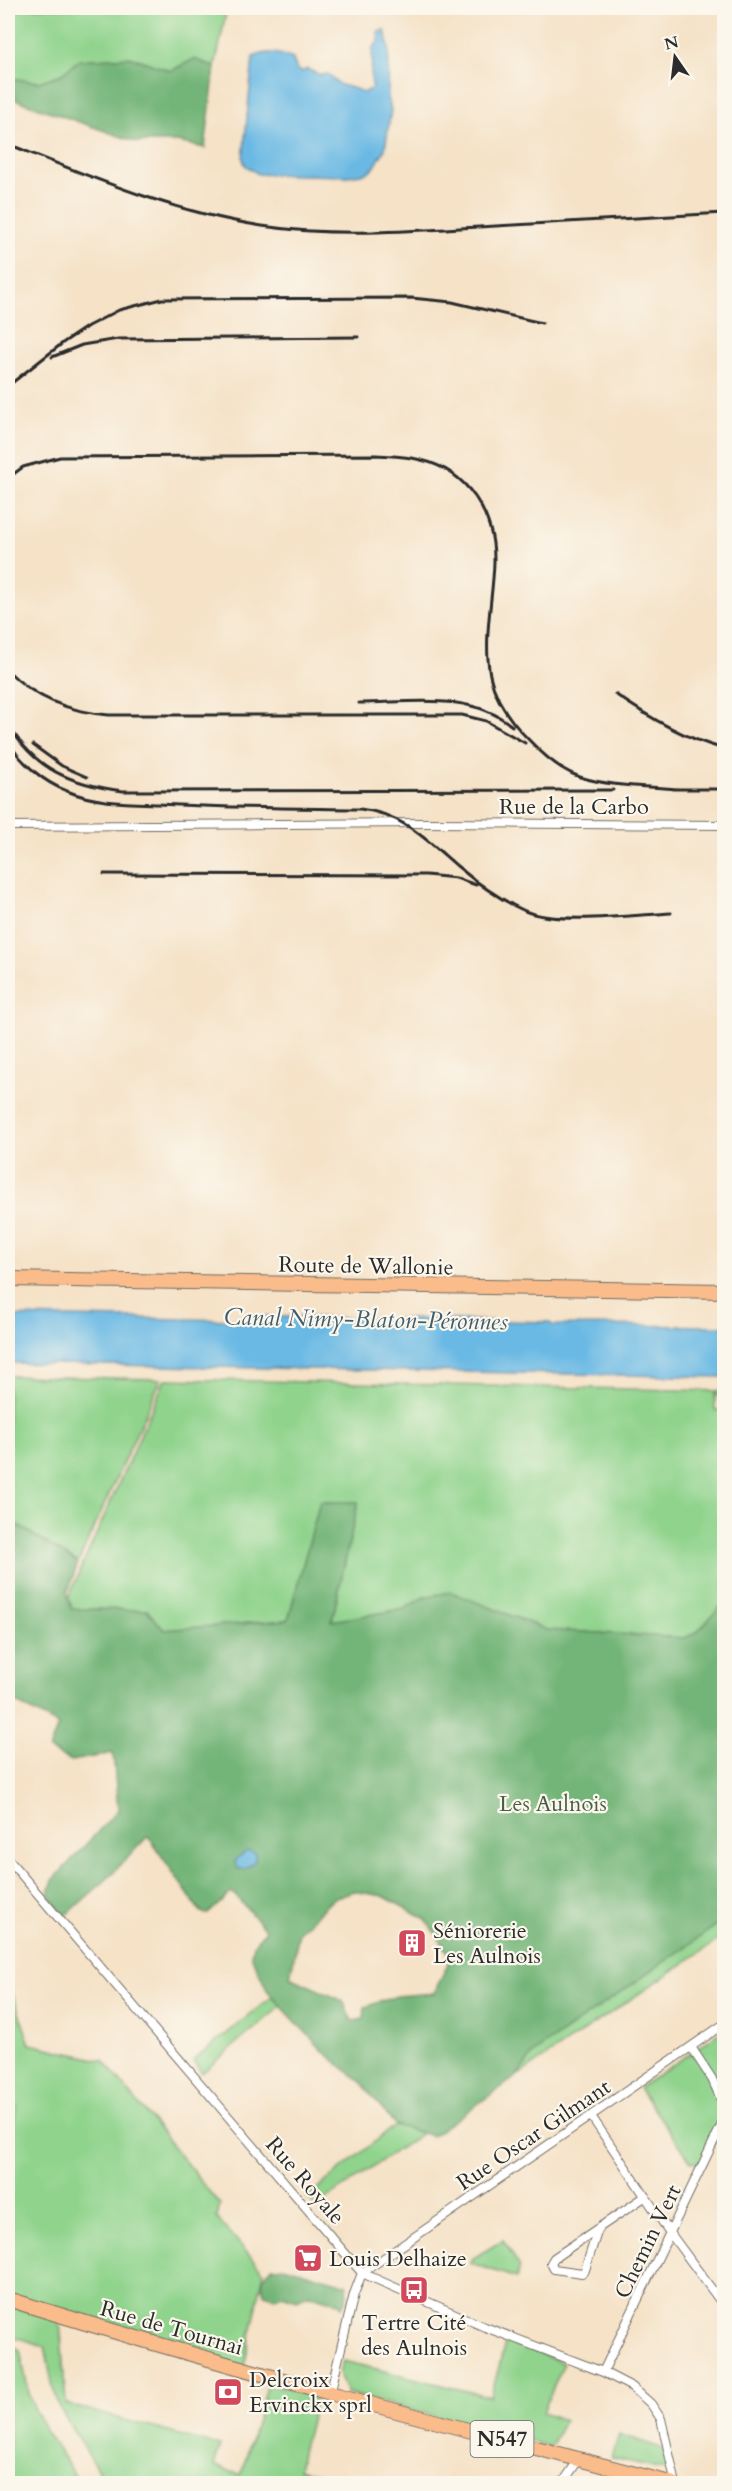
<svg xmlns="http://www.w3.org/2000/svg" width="732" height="2491" font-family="Cardo,serif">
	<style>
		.green { fill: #8fd38c; stroke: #5d7f5c; stroke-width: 1.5 }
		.forest { fill: #73b578; stroke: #4f7052; stroke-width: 1.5; fill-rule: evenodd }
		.water { fill: #6ab9e4; stroke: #4a7288; stroke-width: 1.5 }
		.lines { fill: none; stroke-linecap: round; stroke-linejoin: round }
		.minor-casing { stroke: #726b62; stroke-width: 10 }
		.primary-casing { stroke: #726b62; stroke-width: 16 }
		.minor { stroke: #fff; stroke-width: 8 }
		.primary { stroke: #fabc8b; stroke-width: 14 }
		.rail { stroke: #2b2b2b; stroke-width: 3 }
		.labels { text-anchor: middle; stroke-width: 4.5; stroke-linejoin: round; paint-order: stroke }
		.shield { fill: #fbf7ec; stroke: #696865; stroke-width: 1.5 }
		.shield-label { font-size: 21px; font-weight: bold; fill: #2b2b2b }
		.street-label { font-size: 22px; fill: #2b2b2b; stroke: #fbf7ec }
		.park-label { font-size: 22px; fill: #495d48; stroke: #fbf7ec }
		.poi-label { font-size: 22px; fill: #2b2b2b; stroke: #fbf7ec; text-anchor: start }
		.water-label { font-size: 24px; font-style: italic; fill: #415d6c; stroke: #fbf7ec }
	</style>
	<rect width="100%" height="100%" fill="#fbf7ec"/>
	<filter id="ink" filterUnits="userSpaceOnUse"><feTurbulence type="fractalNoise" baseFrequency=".0167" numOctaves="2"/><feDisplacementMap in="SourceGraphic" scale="12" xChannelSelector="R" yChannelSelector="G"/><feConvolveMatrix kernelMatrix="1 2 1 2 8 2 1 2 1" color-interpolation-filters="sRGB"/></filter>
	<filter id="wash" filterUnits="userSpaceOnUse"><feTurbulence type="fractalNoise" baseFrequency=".008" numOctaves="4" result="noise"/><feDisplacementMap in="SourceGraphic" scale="24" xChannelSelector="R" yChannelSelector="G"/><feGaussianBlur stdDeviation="1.35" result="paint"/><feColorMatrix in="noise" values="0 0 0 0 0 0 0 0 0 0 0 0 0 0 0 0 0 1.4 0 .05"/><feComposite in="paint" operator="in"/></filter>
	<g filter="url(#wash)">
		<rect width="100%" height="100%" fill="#f5e2c7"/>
		<path class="green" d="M8 8H227L215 67 194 59 171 71 131 57 79 60 62 74 39 82 8 78Z
			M8 1376 161 1379 78 1563 8 1519Z
			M165 1379 724 1391V1404L715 1392V1410H724V1603L697 1632 685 1638 547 1630 451 1592 424 1597 404 1609 332 1621 358 1503 320 1502 288 1620 164 1630 146 1610 72 1609 68 1598Z
			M724 1920V1936L516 2077 535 2052Z
			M8 1981 30 2044 104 2061 220 2205 217 2218 264 2272 244 2367 8 2296V2145L17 2106 8 2103Z
			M273 1996 281 2006 202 2073 193 2061Z
			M724 2030V2126L700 2164 691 2161 639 2088Z
			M395 2125 422 2133 319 2204 316 2206 307 2197Z
			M503 2240 520 2267 516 2278 471 2263 472 2259Z
			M8 2305 60 2321 66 2404 220 2446 214 2466 241 2475 268 2383 316 2396 298 2469 354 2483H106L60 2409 53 2388 45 2346 8 2335Z
			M506 2340 564 2363 543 2412 564 2420 551 2447 347 2393 339 2373 343 2361 491 2397Z
			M8 2343 20 2350 30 2399 46 2431 80 2483H8Z
			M619 2434 661 2448 664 2451 668 2470 612 2458Z"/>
		<path class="forest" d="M131 57 171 71 194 59 215 67 205 148 178 142H136L8 97V78L39 82 62 74 79 60Z
			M320 1502H358L332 1621 404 1609 424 1597 451 1592 547 1630 685 1638 697 1632 724 1603V1920L535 2052 516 2077 432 2136 395 2125 361 2082 324 2052 283 2008 267 1990 251 1955 253 1945 266 1930 232 1892 208 1914 201 1913 148 1836 107 1879 65 1916 48 1895 53 1880 118 1810 113 1753 72 1761 49 1750 58 1725 11 1700 8 1705V1519L78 1563 67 1593 72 1609 147 1610 164 1630 288 1620ZM353 1891 383 1896 426 1919 451 1957 434 1993 397 1996 365 2007 364 2019 352 2021 343 2001 290 1977 299 1932 334 1898Z
			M284 2266 348 2285 346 2300 342 2306 338 2302 308 2295 297 2300 282 2295 275 2298 265 2294C259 2282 264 2276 272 2267L278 2268Z"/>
		<path class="water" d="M385 30 389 49 388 97 391 110 385 149 374 168 366 173 348 176 258 174 245 165 243 159 253 57C268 51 278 52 293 59L297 70 302 72 307 69 320 75 328 74C334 78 335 84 344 86 352 88 356 88 363 93L373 88C368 75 374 63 372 49L379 41 378 32Z
			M8 1316 244 1320 245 1316 549 1322 552 1325 724 1326V1377L8 1363Z
			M247 1851 255 1853V1861L245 1869H238L235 1863 236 1859Z"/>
	</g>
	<g filter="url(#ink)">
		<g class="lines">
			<g class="minor-casing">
				<path id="minor" d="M8 826 423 823 724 825
					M8 1859 362 2273 485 2327 603 2372 632 2387 651 2404 661 2419 676 2484
					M691 2047 712 2079 724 2106
					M591 2116 670 2233 724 2306
					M598 2229 585 2270 582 2273 554 2269 551 2263 554 2258 646 2196
					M362 2273 724 2024
					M603 2372 724 2120
					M330 2394 354 2294 362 2273
					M562 2484 579 2459"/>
			</g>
			<g class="primary-casing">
				<path id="primary" d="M8 1279 724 1291
					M8 2299C228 2368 451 2426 674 2484"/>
			</g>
			<use href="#minor" class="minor"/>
			<use href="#primary" class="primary"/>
			<path class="rail" d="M8 144C91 177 172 212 262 226 334 237 407 231 479 227 561 222 643 218 724 213
				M52 357 82 345 118 339 358 337
				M8 386 64 342 88 326 119 310 162 299 411 298 452 302 542 323
				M8 478 23 467 60 457 376 455C391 456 406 456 421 460 468 471 495 515 494 562 493 599 483 638 490 675 495 700 511 722 529 740 543 755 560 770 580 777 611 787 647 786 679 789
				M8 671C36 699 69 712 109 715H462L486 721 525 743
				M615 694C650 718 684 738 724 749
				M359 703C410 703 470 691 512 726
				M8 724C35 770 71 784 123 791L613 790
				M8 742C22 763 43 782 67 791 95 803 127 803 158 804 225 808 293 808 360 809 401 813 427 840 457 866 477 883 501 900 525 911 558 925 634 915 671 913
				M33 745 62 766 87 777
				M673 789H724
				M104 874 426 875 456 878 476 885"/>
		</g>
	</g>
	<defs>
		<g id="building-square" transform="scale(1.5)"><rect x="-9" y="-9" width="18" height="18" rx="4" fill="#d1495b" stroke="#fbf7ec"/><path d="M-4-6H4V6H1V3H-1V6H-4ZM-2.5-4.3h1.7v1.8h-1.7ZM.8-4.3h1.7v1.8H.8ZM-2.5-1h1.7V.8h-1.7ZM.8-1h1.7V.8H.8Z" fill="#fff"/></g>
		<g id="supermarket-square" transform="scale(1.5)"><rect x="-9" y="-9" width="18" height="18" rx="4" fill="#d1495b" stroke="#fbf7ec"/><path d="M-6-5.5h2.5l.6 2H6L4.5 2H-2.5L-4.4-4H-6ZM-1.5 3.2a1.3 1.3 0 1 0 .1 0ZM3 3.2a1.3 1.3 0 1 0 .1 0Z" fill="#fff"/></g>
		<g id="bus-square" transform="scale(1.5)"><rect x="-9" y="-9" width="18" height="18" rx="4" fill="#d1495b" stroke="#fbf7ec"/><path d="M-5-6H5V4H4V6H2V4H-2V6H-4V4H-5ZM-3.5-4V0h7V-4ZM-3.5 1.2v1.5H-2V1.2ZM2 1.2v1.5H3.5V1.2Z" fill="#fff"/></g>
		<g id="bank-square" transform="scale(1.5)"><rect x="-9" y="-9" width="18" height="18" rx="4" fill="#d1495b" stroke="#fbf7ec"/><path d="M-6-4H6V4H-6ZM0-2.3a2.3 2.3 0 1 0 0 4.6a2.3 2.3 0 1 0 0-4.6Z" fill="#fff"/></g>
	</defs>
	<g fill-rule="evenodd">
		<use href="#building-square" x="412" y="1943"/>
		<use href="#supermarket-square" x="308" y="2258"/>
		<use href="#bus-square" x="414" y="2290"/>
		<use href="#bank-square" x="228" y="2392"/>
	</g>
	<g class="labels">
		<rect class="shield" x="470.5" y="2421" width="63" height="36" rx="4.5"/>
		<g class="shield-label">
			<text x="502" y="2446">N547</text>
		</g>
		<g class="street-label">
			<text x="574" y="814">Rue de la Carbo</text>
			<text transform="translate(366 1265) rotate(1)" y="8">Route de Wallonie</text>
			<text transform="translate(533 2134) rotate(-34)" y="8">Rue Oscar Gilmant</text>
			<text transform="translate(306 2180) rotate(49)" y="8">Rue Royale</text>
			<text transform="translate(647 2241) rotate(-64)" y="8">Chemin Vert</text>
			<text transform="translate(172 2327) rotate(16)" y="8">Rue de Tournai</text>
		</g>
		<g class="park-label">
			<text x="553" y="1811">Les Aulnois</text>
		</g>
		<g class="poi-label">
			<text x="433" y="1938">Séniorerie<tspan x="433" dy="25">Les Aulnois</tspan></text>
			<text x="329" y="2266">Louis Delhaize</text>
			<text x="414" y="2330" text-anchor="middle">Tertre Cité<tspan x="414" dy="25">des Aulnois</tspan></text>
			<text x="249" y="2387">Delcroix<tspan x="249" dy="25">Ervinckx sprl</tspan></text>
		</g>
		<g class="water-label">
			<text transform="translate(366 1319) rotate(1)" y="8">Canal Nimy-Blaton-Péronnes</text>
		</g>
	</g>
	<rect width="732" height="2491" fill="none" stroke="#fbf7ec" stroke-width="30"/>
	<g transform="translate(675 57) rotate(346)" stroke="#fbf7ec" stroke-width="4.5" paint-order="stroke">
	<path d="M0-4.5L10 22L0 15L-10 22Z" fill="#2b2b2b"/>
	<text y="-9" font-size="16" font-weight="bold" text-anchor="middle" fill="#2b2b2b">N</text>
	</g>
</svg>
